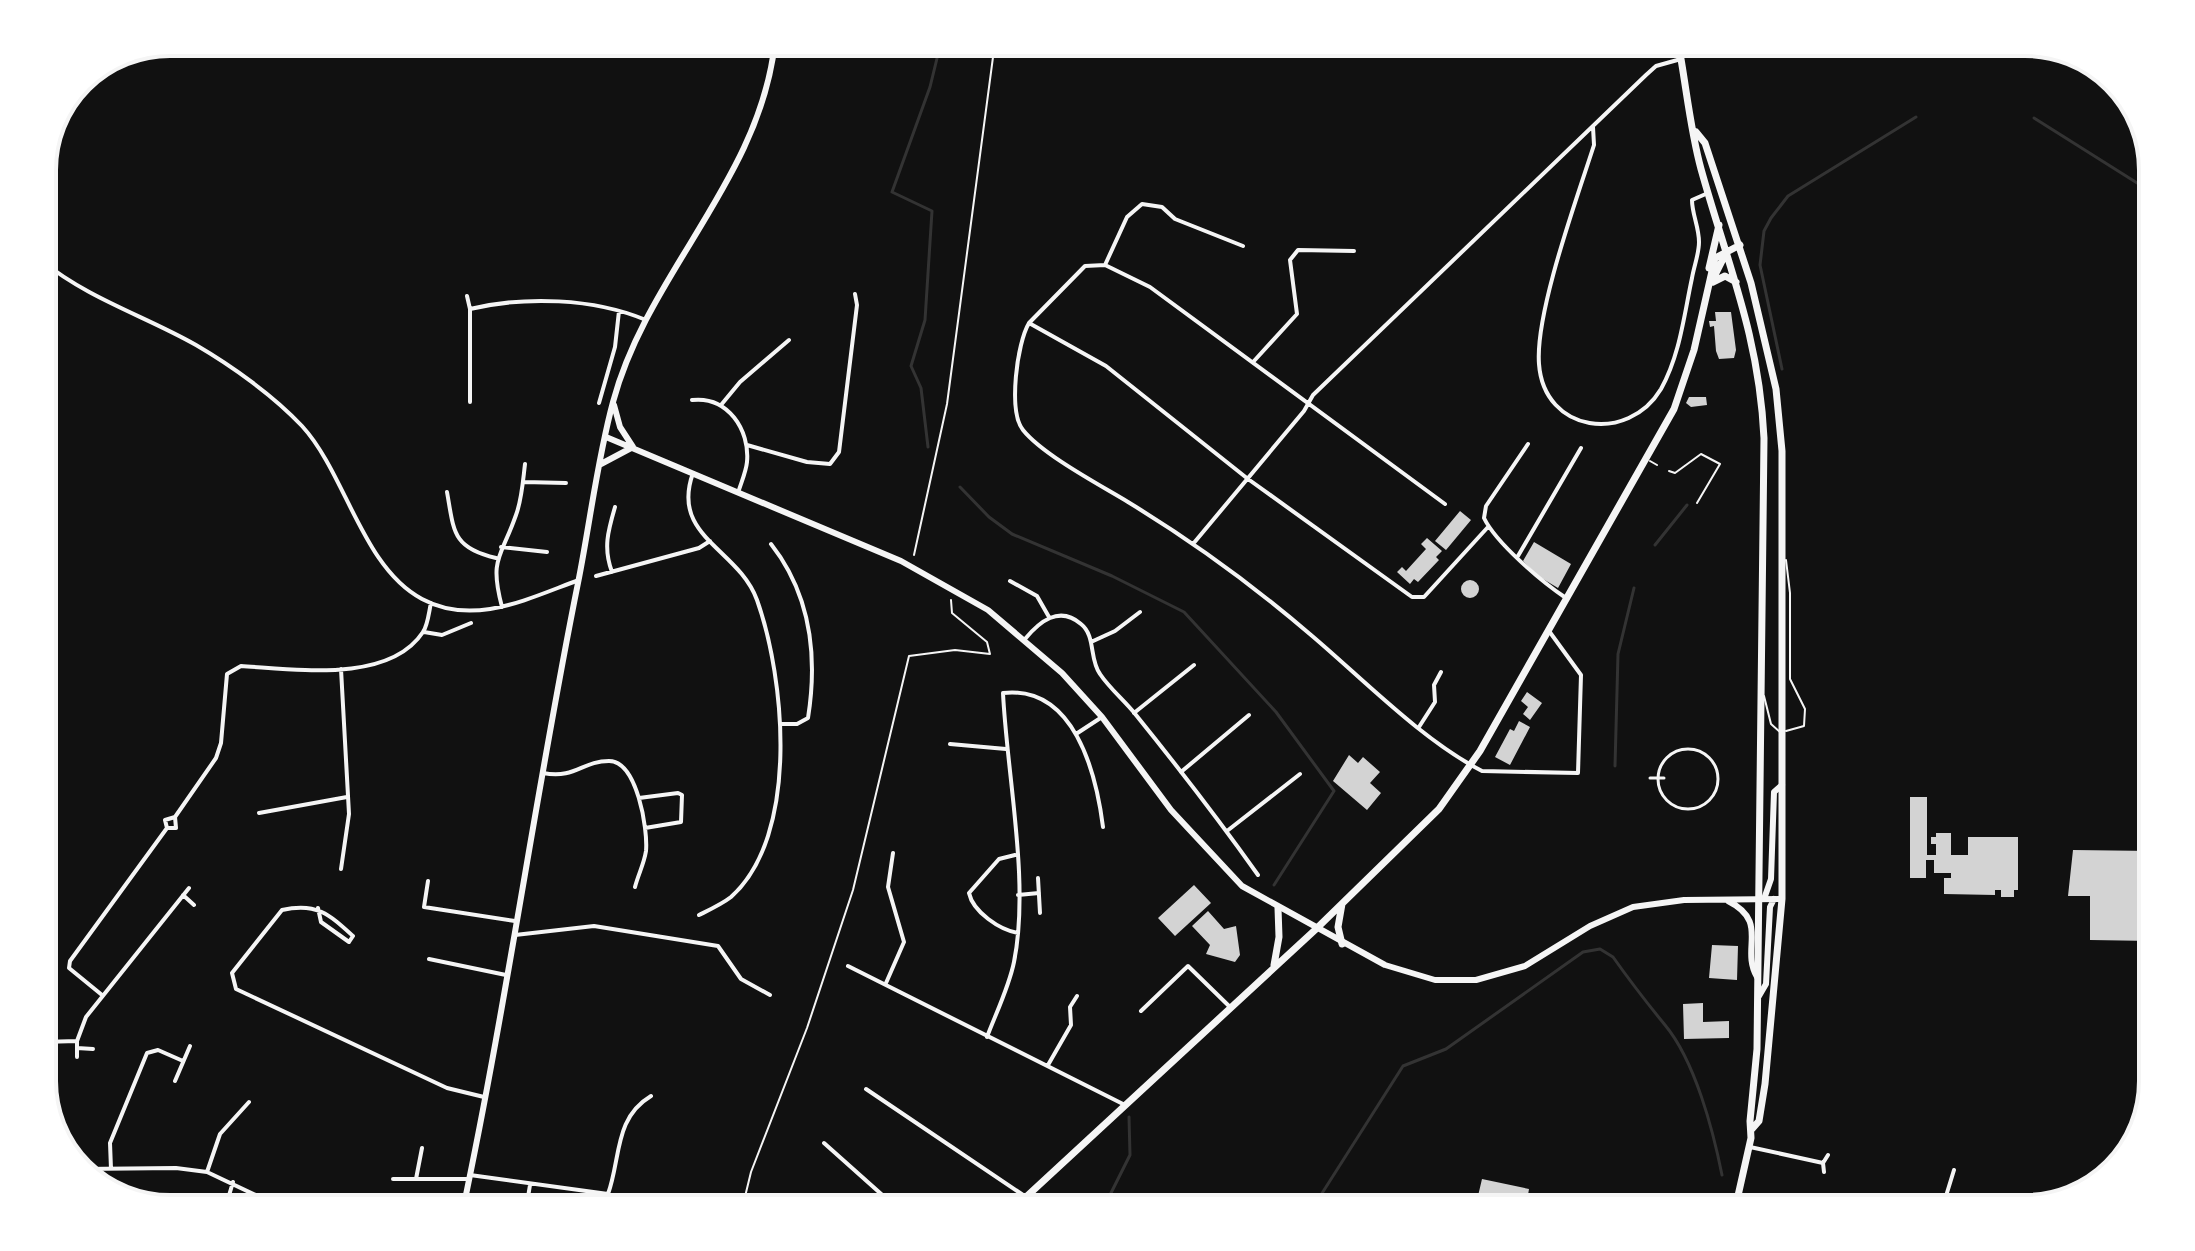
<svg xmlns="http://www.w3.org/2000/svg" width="2195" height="1251" font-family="'Libre Baskerville',serif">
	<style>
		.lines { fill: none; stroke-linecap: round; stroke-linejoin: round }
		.stream { stroke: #333; stroke-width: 3 }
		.building { fill: #d3d3d3 }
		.path { stroke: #f5f5f5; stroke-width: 2 }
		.service { stroke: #f5f5f5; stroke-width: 2 }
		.pedestrian { stroke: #f5f5f5; stroke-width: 3 }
		.minor { stroke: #f5f5f5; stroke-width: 4 }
		.tertiary { stroke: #f5f5f5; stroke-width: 6 }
		.trunk { stroke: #f5f5f5; stroke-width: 7 }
		.rim { fill: none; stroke: #f5f5f5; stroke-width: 4 }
	</style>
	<rect width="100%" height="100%" fill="#111"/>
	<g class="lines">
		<path class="stream" d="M2034 118 2153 193
			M1782 369 1760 265 1764 231 1771 218 1788 196 1916 117
			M928 447 921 388 911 366 925 320 932 211 892 192 930 87 941 42
			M960 487 989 517 1012 534 1112 576 1184 612 1276 712 1334 791 1274 885
			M1655 545 1687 505
			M1615 766 1618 654 1634 588
			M1103 1209 1130 1155 1129 1117
			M1312 1209 1403 1066 1446 1049 1583 952 1600 949 1613 957C1630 981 1647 1003 1665 1025 1695 1061 1713 1130 1722 1175"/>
	</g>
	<path class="building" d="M1715 312H1731L1736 350 1734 358 1719 359 1716 351 1714 326 1710 327 1709 321H1716Z
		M1689 397H1706L1707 405 1691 407 1686 403Z
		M1460 511 1471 520 1446 550 1435 541Z
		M1427 538 1442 551 1436 557 1439 560 1418 582 1414 579 1410 584 1397 572 1402 567 1406 571 1426 549 1421 544Z
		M1534 542 1571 564 1558 588 1538 576 1523 561Z
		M1461 589a9 9 0 1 1 18 0a9 9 0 1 1-18 0Z
		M1527 692 1542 703 1530 720 1523 714 1528 707 1521 701Z
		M1519 721 1530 727 1510 765 1495 757 1510 729 1514 731Z
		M1349 755 1358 763 1363 757 1380 772 1370 783 1381 793 1367 810 1333 781Z
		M1910 797H1927V855H1936V844H1931V837H1936V833H1951V855H1968V837H2018V890H2014V897H2001V890H1995V895L1944 894V878H1951V873H1934V860H1926V878H1910Z
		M2073 850 2153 851V941L2090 940V896H2068Z
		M1194 885 1211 903 1175 936 1158 918Z
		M1208 911 1224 929 1236 926 1240 955 1235 962 1206 954 1210 945 1192 926Z
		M1712 945 1738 946 1737 980 1709 978Z
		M1703 1003V1022L1729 1021V1038L1684 1039 1683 1004Z
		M1482 1179 1529 1189 1526 1207 1485 1209 1487 1198 1478 1196Z"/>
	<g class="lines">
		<path class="path" d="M914 555 947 404 995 42
			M742 1209 751 1172 807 1028 853 890 909 656 955 650 990 654 987 642 952 613 951 600"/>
		<path class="service" d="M1650 461 1657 465
			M1669 471 1675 473 1701 454 1720 464 1697 503
			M1786 560 1790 593V679L1805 709 1804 726 1786 731
			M1764 696 1771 724 1780 732"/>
		<path class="pedestrian" d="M1658 779a30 30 0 1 1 60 0a30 30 0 1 1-60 0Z
			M1650 778H1664"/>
		<path class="minor" d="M1593 127 1594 145C1577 198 1535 313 1539 364 1544 433 1628 444 1661 389 1680 355 1684 315 1692 278 1694 266 1699 254 1699 242 1699 227 1692 214 1692 200L1708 193
			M42 261C89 299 145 316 196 345 232 366 274 396 302 426 346 474 362 567 422 599 474 627 529 598 579 580
			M1105 265 1127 217 1142 204 1162 207 1175 219 1243 246
			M467 296 470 309
			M1029 323C1017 343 1008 411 1023 430 1043 455 1100 485 1128 502 1192 541 1254 586 1311 635 1363 679 1422 740 1482 771L1578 773 1581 675 1549 631
			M1254 361 1297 314 1290 260 1298 250 1354 251
			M692 400C728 396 750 430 747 462 746 472 741 483 738 493
			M470 402V309C525 296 593 298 646 320
			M599 403 615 347 619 311
			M721 405 740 382 789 340
			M1528 444 1486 506 1484 518C1496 543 1542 582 1566 598
			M747 445 807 462 830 464 839 452 857 305 855 294
			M693 473C670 537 738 548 757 600 785 679 800 835 731 897 722 904 709 910 699 915
			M524 482 566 483
			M447 492C454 531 452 548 496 558
			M1445 504 1150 287 1105 265 1085 266 1029 323 1106 366 1248 479 1412 597H1424L1488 527
			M771 544C811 595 818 655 808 718L797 724H781
			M1193 544 1304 411 1313 395 1646 75 1656 66 1681 59
			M501 547 547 552
			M1518 556 1581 448
			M612 572C603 548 608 531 615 507
			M596 576 699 548 710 541
			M1010 581 1037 596 1049 617
			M502 607C489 558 501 558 516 515 522 499 523 480 525 464
			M424 632 442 635 471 623
			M1025 639C1039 622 1059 605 1081 624 1096 636 1089 659 1100 674 1110 689 1125 701 1136 715 1178 767 1219 820 1258 875
			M1091 642 1115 631 1140 612
			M341 669 349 814 341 869
			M1134 713 1194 665
			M1419 727 1435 702 1434 685 1441 672
			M1076 734 1102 717
			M950 744 1006 749
			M1181 772 1249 715
			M543 773C576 779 582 761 609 761 637 761 648 829 646 851 644 864 638 875 635 887
			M639 798 678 793 682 795 681 822 645 828
			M259 813 347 797
			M175 817 216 758 221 743 227 674 241 666C293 669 389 684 423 632 428 625 429 611 431 603
			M1227 831 1300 774
			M1015 855 999 859 969 893C973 912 1000 930 1018 933
			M1038 878 1040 913
			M428 881 424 907 515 921
			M183 895 194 905
			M1018 895 1039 893
			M318 908 321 922 349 942 353 936C329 914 316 902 282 910L232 973 236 989 447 1088 484 1097
			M515 935 594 926 718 946 741 979 770 995
			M429 959 506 975
			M848 966 1123 1104
			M886 983 904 942 888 887 893 853
			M102 995 69 968 70 961 167 828 165 820 175 817 176 828H167
			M1141 1011 1188 966 1230 1007
			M987 1037C996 1013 1009 987 1014 962 1030 882 1007 776 1003 693 1074 685 1096 772 1103 827
			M42 1042 77 1041
			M77 1048 93 1049
			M77 1057V1041L86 1017 189 888
			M1048 1065 1071 1025 1070 1007 1077 996
			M175 1081 190 1046
			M866 1089 1026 1197
			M824 1143 898 1209
			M1750 1147 1823 1163
			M82 1169 176 1168 207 1172 285 1209
			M111 1169 110 1143 147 1053 158 1050 183 1061
			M207 1172 220 1134 249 1102
			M1824 1172 1823 1163 1828 1155
			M470 1175 608 1194 606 1209
			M393 1179H469
			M416 1179 422 1148
			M608 1194C621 1158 614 1118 651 1096
			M225 1209 233 1182
			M526 1209 530 1185
			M913 1209 930 1200 946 1209
			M1942 1209 1954 1170"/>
		<path class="tertiary" d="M606 437 901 561 988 610 1062 673 1102 717 1171 810 1242 886 1385 965 1435 980H1476L1525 966 1590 926 1633 907 1684 900 1782 899
			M601 464 633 447 620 427 614 405
			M1764 899 1771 879 1774 792 1782 785
			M1728 901C1770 922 1740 948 1757 977
			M1759 996 1766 984 1770 907 1774 899
			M463 1209C507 1001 536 791 578 583 590 523 597 461 613 402 648 272 760 180 775 42"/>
		<path class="trunk" d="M1678 42C1686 84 1690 129 1701 169 1728 266 1759 335 1764 438L1757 1049 1750 1121 1751 1138 1735 1209
			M1696 132 1705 143 1751 283 1776 389 1782 451V899L1765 1084 1759 1121 1752 1129
			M1709 268 1719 225
			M1713 279 1727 251
			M1713 282 1725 276 1736 282
			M1342 944 1338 927 1342 904
			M1274 965 1279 937 1278 908
			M1013 1209 1315 930 1439 809 1480 751 1674 409 1694 350 1715 258 1740 245"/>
	</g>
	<path d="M0 0H2195V1251H0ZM170 56H2025A114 114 0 0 1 2139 170V1081A114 114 0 0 1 2025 1195H170A114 114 0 0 1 56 1081V170A114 114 0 0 1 170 56Z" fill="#fff" fill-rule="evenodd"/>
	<path class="rim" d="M170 56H2025A114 114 0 0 1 2139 170V1081A114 114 0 0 1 2025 1195H170A114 114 0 0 1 56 1081V170A114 114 0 0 1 170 56Z"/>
</svg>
